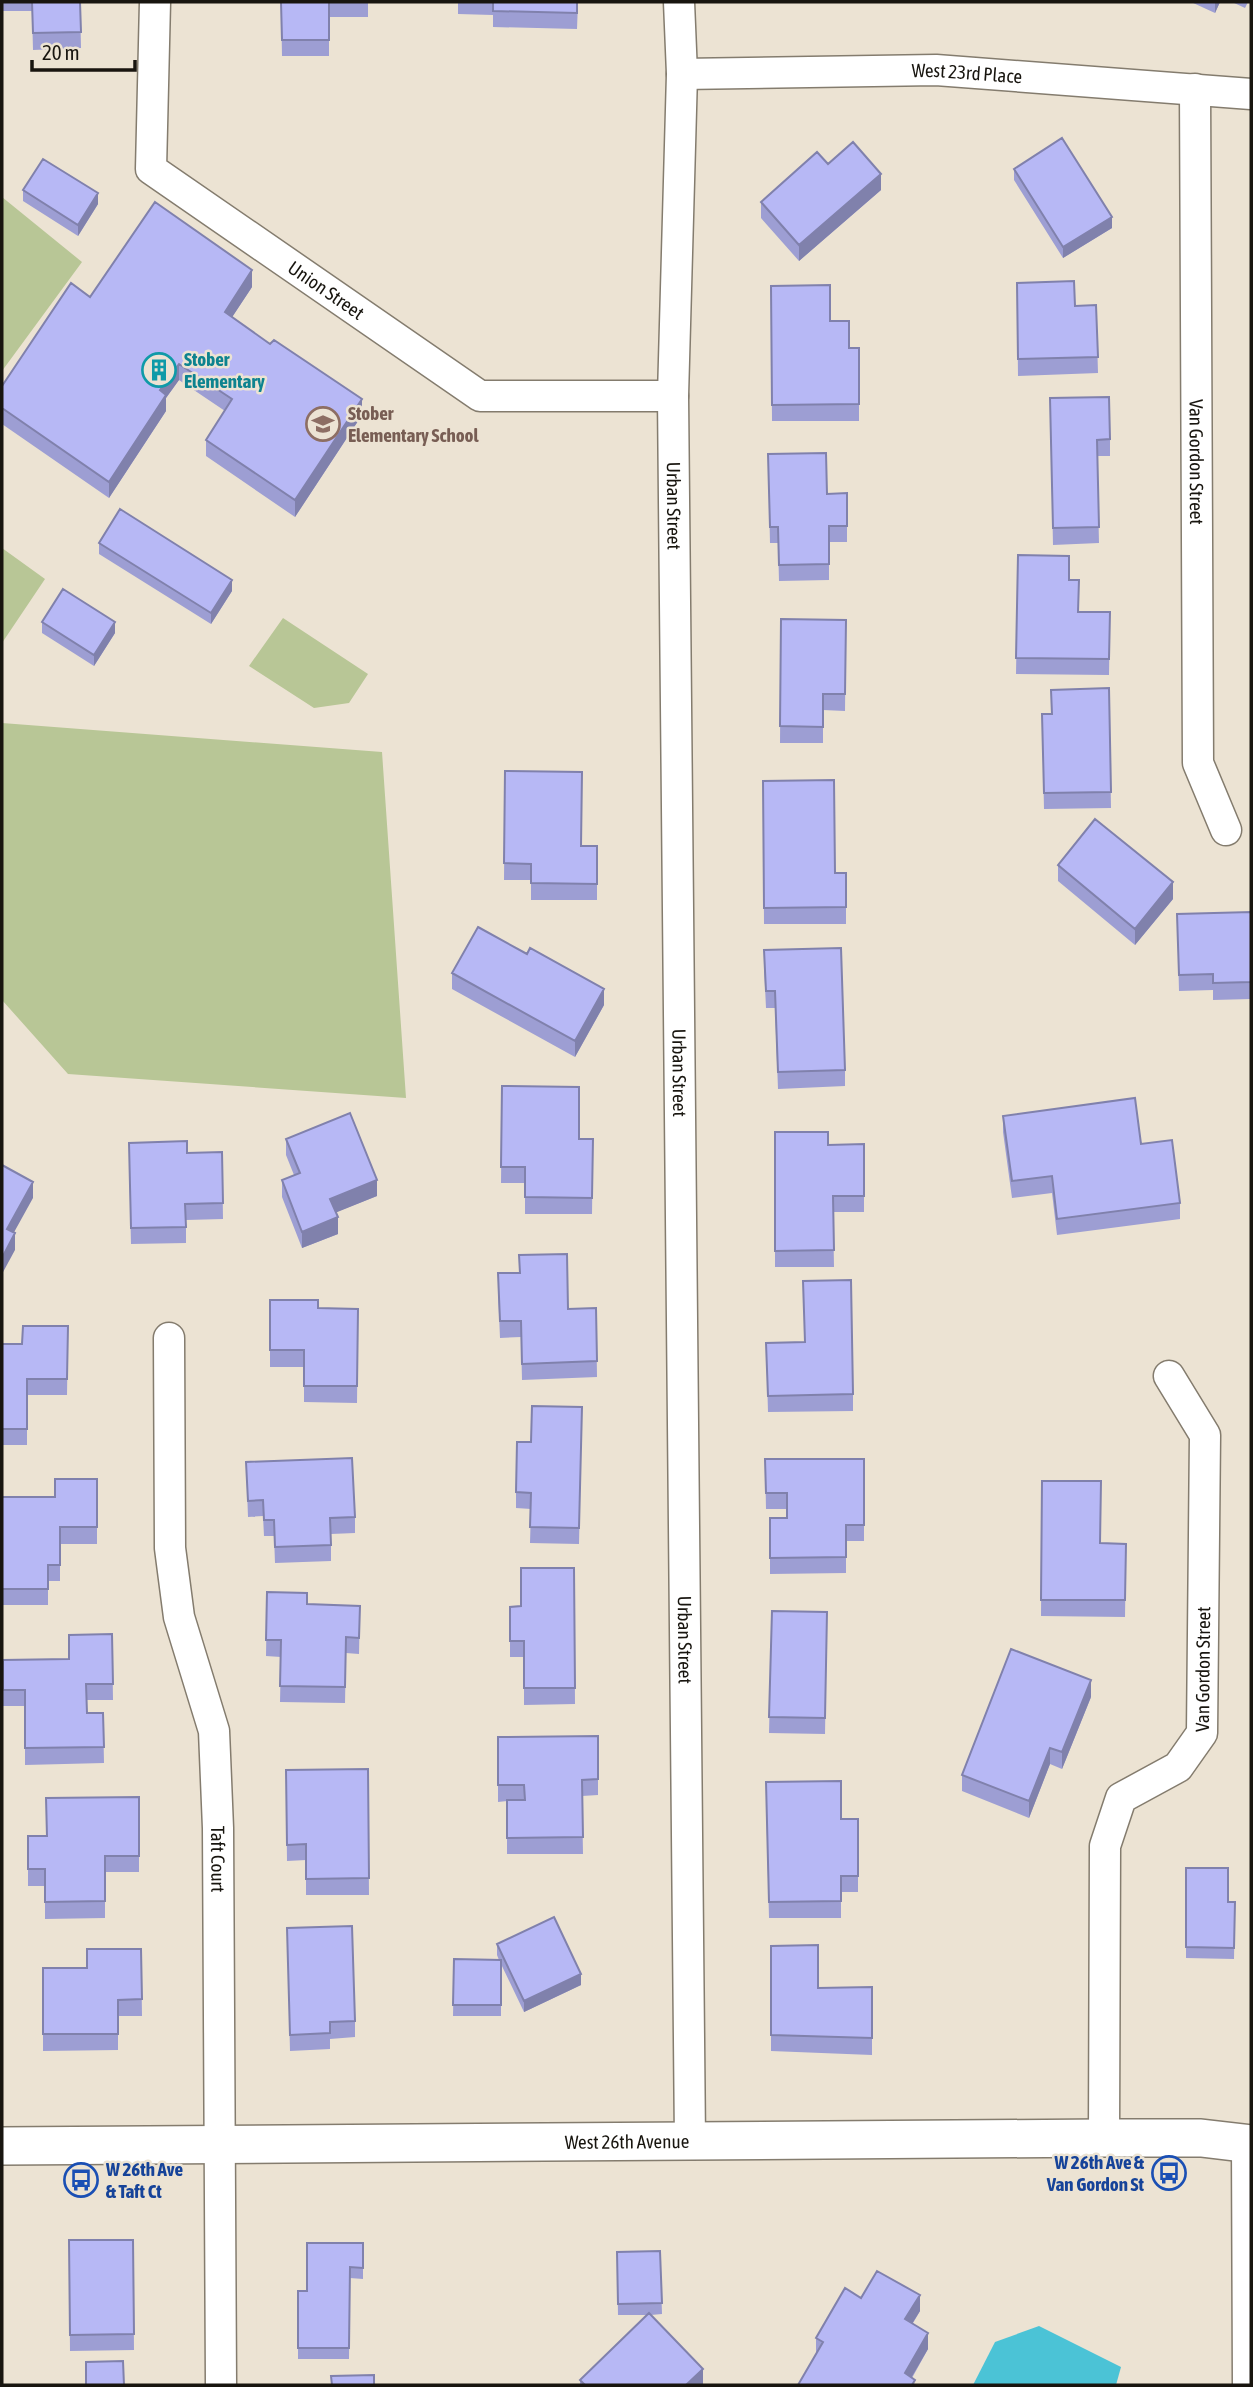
<svg xmlns="http://www.w3.org/2000/svg" width="1253" height="2387" font-family="'Asap Condensed',sans-serif">
	<style>
		.green { fill: #b8c696 }
		.water { fill: #4bc3d6 }
		.lines { fill: none; stroke-linecap: round; stroke-linejoin: round }
		.minor-casing { stroke: #847c6e; stroke-width: 33 }
		.tertiary-casing { stroke: #847c6e; stroke-width: 40 }
		.minor { stroke: #fff; stroke-width: 30 }
		.tertiary { stroke: #fff; stroke-width: 37 }
		.wall { fill: #9d9ed3 }
		.shaded-wall { fill: #8081ac }
		.building { fill: #b7b8f5; stroke: #8081ac; stroke-width: 2 }
		.labels { text-anchor: middle; stroke-width: 5; stroke-linejoin: round; paint-order: stroke }
		.street-label { font-size: 19px; fill: #18150f; stroke: #ece3d3 }
		.culture-label { font-size: 19px; font-weight: bold; fill: #0d838f; stroke: #ece3d3; text-anchor: start }
		.education-label { font-size: 19px; font-weight: bold; fill: #785e54; stroke: #ece3d3; text-anchor: start }
		.transit-label { font-size: 19px; font-weight: bold; fill: #164399; stroke: #ece3d3; text-anchor: end }
	</style>
	<rect width="100%" height="100%" fill="#ece3d3"/>
	<path class="green" d="M2 197 82 262 2 371Z
		M2 548 45 579 2 643Z
		M283 618 368 674 349 703 314 708 249 666Z
		M2 723 382 752 406 1098 68 1074 2 1000Z"/>
	<path class="water" d="M1039 2326 1121 2367 1116 2385H973L995 2342Z"/>
	<g class="lines">
		<g class="minor-casing">
			<g id="minor">
				<path id="s1" d="M155 2 151 169 480 396H673"/>
				<path id="s2" d="M679 2 682 74 673 396 690 2142"/>
				<path id="s3" d="M682 74 936 70 1251 94"/>
				<path id="s4" d="M1195 89 1198 763 1226 830"/>
				<path id="s5" d="M169 1338 170 1548 179 1617 214 1731 218 1828 221 2385"/>
				<path id="s6" d="M1104 2138 1105 1846 1121 1798 1178 1767 1202 1733 1205 1435 1169 1376"/>
				<path d="M1247 2144 1248 2385"/>
			</g>
		</g>
		<g class="tertiary-casing">
			<g id="tertiary">
				<path id="s7" d="M2 2146 1104 2138H1201L1251 2144"/>
			</g>
		</g>
		<use href="#minor" class="minor"/>
		<use href="#tertiary" class="tertiary"/>
	</g>
	<path class="wall" d="M2 2H80L81 48 33 50 32 11H2Z
		M281 2H368V17H329V56H282Z
		M458 2H578L577 29 493 27V15L458 14Z
		M1191 2H1220L1215 13Z
		M1232 2H1248L1245 8Z
		M828 164 881 190 799 261 761 218V202Z
		M1014 169 1112 228 1063 258 1014 180Z
		M23 190 98 204 78 236 23 201Z
		M1017 283 1075 306 1096 305 1098 373 1018 376Z
		M771 286 830 321 849 348H859V421H772Z
		M252 287 232 317 362 415 295 517 206 456V440L225 411 179 380 166 398V411L109 498 2 424V386L90 297Z
		M1050 398 1110 439V456H1097L1099 543 1053 545Z
		M768 454 827 494 847 493V542H829V580L779 581 778 543H770Z
		M99 543 232 591 211 624 99 554Z
		M1018 555 1069 580 1079 612H1110L1109 675 1016 674Z
		M781 619 846 620 845 711 823 710V743H780Z
		M42 622 115 633 94 666 42 633Z
		M1109 688 1111 808 1044 809 1042 714H1051Z
		M505 771 581 846H597V900H531V880H504Z
		M763 781 835 873H846V924H764Z
		M1058 865 1173 899 1135 945 1058 881Z
		M1251 912V999L1213 1000V990L1179 991 1177 914Z
		M764 966 845 1070V1086L778 1089 775 1008H766Z
		M452 973 604 1005 575 1057 452 989Z
		M502 1086 579 1139H593L592 1214H525V1183H501Z
		M1003 1116 1141 1144 1180 1203V1219L1057 1235 1052 1193 1012 1198 1003 1132Z
		M775 1132 828 1145 864 1144V1212H833L834 1267H775Z
		M286 1139 377 1196 336 1212 338 1234 302 1248 282 1197V1180L294 1175 286 1155Z
		M222 1152 223 1219 186 1220V1243L131 1244 129 1159 187 1153Z
		M520 1273 568 1309 596 1308 597 1377 522 1380 521 1337 500 1338 498 1290Z
		M270 1300 318 1308 358 1309 357 1403 304 1402V1367H270Z
		M68 1326 67 1395H27V1445H2V1344H22Z
		M766 1343 853 1394V1411L768 1412Z
		M582 1407 579 1544 530 1543 531 1509 516 1508V1492L531 1442Z
		M765 1459H864V1541H846V1573L770 1574V1518H787V1509H766Z
		M246 1462 355 1517V1533L331 1534V1561L275 1563 274 1536H264L263 1516 248 1517Z
		M97 1479V1544H60V1581H48V1605H2V1497H55Z
		M1042 1481 1100 1543 1126 1544 1125 1617 1041 1616Z
		M574 1568 575 1704 524 1705V1657H510V1607L521 1606Z
		M267 1592 307 1604 360 1606 359 1654 346 1653 345 1703 280 1702 281 1657 266 1656Z
		M772 1611 827 1612 825 1734 769 1733Z
		M112 1634 113 1700H87V1713H103L104 1763 25 1765V1706H3V1660L69 1659Z
		M1091 1697 1062 1769 1050 1764 1029 1818 962 1791V1775Z
		M598 1736V1795L582 1796 583 1854H507V1801L498 1802V1737Z
		M368 1769 369 1895H306V1860L287 1861 286 1770Z
		M139 1797V1872H105V1918L45 1919V1886H28V1836H46Z
		M766 1798 841 1819 858 1876V1892H841V1918H769Z
		M1186 1868 1228 1902H1235L1234 1959 1186 1958Z
		M287 1928 355 2021V2037L330 2039V2049L290 2051Z
		M497 1944 581 1985 524 2012 501 1964V2016H453L454 1959 499 1960 497 1955Z
		M771 1946 818 1988 872 1987V2055L771 2051Z
		M141 1949 142 2016H118V2050L43 2051V1968H87Z
		M69 2240H133L134 2350 70 2351Z
		M363 2243V2279L350 2278 349 2359H298V2291H307Z
		M660 2251 662 2314 651 2315 703 2385H580V2380L648 2315H618L617 2252Z
		M861 2298 920 2311 913 2323 928 2349 912 2378 915 2385 816 2354V2338Z"/>
	<path class="shaded-wall" d="M1215 2H1220L1215 13Z
		M881 174V190L799 261V245Z
		M98 193V204L78 236V225Z
		M1112 217V228L1063 258V247Z
		M252 270V287L225 328V312Z
		M179 364V380L166 398V411L109 498V482L160 390Z
		M362 399V415L295 517V500Z
		M232 580V591L211 624V613Z
		M115 622V633L94 666V655Z
		M1173 882V899L1135 945V929Z
		M604 989V1005L575 1057V1041Z
		M377 1180V1196L330 1215V1199Z
		M33 1182V1198L7 1245V1229Z
		M338 1217V1234L302 1248V1232Z
		M15 1233V1250L2 1274V1258Z
		M1091 1680V1697L1062 1769V1752Z
		M1050 1748V1764L1029 1818V1801Z
		M581 1974V1985L524 2012V2001Z
		M920 2295V2311L905 2335V2319Z
		M928 2333V2349L907 2385 905 2373Z
		M703 2369V2385H686Z"/>
	<path class="building" d="M32 2H80L81 32 33 33Z
		M281 2H329V40H282Z
		M493 2H577V13L493 11Z
		M1062 138 1112 217 1063 247 1014 169Z
		M853 142 881 174 799 245 761 202 817 152 828 164Z
		M43 159 98 193 78 225 23 190Z
		M155 202 252 270 225 312 270 344 274 340 362 399 295 500 206 440 232 399 179 364 160 390 166 395 109 482 2 408V386L71 283 90 297Z
		M1074 281 1075 306 1096 305 1098 357 1018 359 1017 283Z
		M830 285V321H849V348H859V404L772 405 771 286Z
		M1109 397 1110 439 1097 440 1099 527 1053 528 1050 398Z
		M826 453 827 494 847 493V526H829V564L779 565 778 527H770L768 454Z
		M120 509 232 580 211 613 99 543Z
		M1018 555 1069 556V580H1079L1078 612H1110L1109 659 1016 658Z
		M63 589 115 622 94 655 42 622Z
		M781 619 846 620 845 694H823V727L780 726Z
		M1109 688 1111 792 1044 793 1042 714H1052L1051 690Z
		M505 771 582 772 581 846H597V884L531 883V864L504 863Z
		M834 780 835 873H846V907L764 908 763 781Z
		M1095 819 1173 882 1135 929 1058 865Z
		M1251 912V982L1213 983V974L1179 975 1177 914Z
		M478 927 527 954 530 948 604 989 575 1041 452 973Z
		M841 948 845 1070 778 1072 775 991H766L764 950Z
		M502 1086 579 1087V1139H593L592 1198 525 1197V1167H501Z
		M1135 1098 1141 1144 1172 1140 1180 1203 1057 1219 1052 1176 1012 1181 1003 1116Z
		M350 1113 377 1180 330 1199 338 1217 302 1232 282 1180 300 1173 286 1139Z
		M775 1132H828V1145L864 1144V1196H833L834 1250 775 1251Z
		M187 1141V1153L222 1152 223 1203 185 1204 186 1227 131 1228 129 1143Z
		M2 1165 33 1182 7 1229 15 1233 2 1258Z
		M567 1254 568 1309 596 1308 597 1361 522 1364 521 1321H500L498 1273H520L519 1255Z
		M851 1280 853 1394 768 1396 766 1343 805 1342 803 1281Z
		M270 1300H318V1308L358 1309 357 1386H304V1350H270Z
		M23 1326H68L67 1379H27V1429H2V1344H22Z
		M532 1406 582 1407 579 1528 530 1527 531 1493 516 1492 517 1442H531Z
		M352 1458 355 1517 330 1518 331 1545 275 1547 274 1520H264L263 1500 248 1501 246 1462Z
		M765 1459H864V1525H846V1557L770 1558V1518H787V1493H766Z
		M55 1479H97V1527H60V1565H48V1589H2V1497H55Z
		M1042 1481H1101L1100 1543 1126 1544 1125 1600H1041Z
		M521 1568H574L575 1688H524V1641H510V1607L521 1606Z
		M267 1592 307 1593V1604L360 1606 359 1638 346 1637 345 1687 280 1686 281 1640H266Z
		M772 1611 827 1612 825 1718 769 1717Z
		M112 1634 113 1684H86L87 1713H103L104 1747 25 1748V1690H3V1660L69 1659V1635Z
		M1011 1649 1091 1680 1062 1752 1050 1748 1029 1801 962 1775Z
		M598 1736V1779L582 1780 583 1837 507 1838V1800H525L524 1785H498V1737Z
		M368 1769 369 1878 306 1879V1844L287 1845 286 1770Z
		M841 1781V1819H858V1876H841V1901L769 1902 766 1782Z
		M139 1797V1856H105V1901L45 1902V1869H28V1836H47L46 1798Z
		M1186 1868H1228V1902H1235L1234 1948 1186 1947Z
		M554 1917 581 1974 524 2001 497 1944Z
		M352 1926 355 2021 330 2022V2033L290 2035 287 1928Z
		M818 1945V1988L872 1987V2038L771 2035V1946Z
		M87 1949H141L142 1999 118 2000V2034H43V1968H87Z
		M454 1959 501 1960V2005H453Z
		M69 2240H133L134 2334 70 2335Z
		M307 2243H363V2268L350 2267 349 2348H298V2291H307Z
		M660 2251 662 2303 618 2304 617 2252Z
		M877 2271 920 2295 905 2319 928 2333 905 2373 915 2380 912 2385H798L823 2342 816 2338 845 2288 861 2298Z
		M649 2313 703 2369 686 2385H585L580 2380Z
		M123 2361 124 2385H86V2362Z
		M374 2375V2385H332L331 2376Z"/>
	<defs>
		<g id="building-ring" transform="scale(1.75)"><circle r="9.5" fill="#ece3d3" stroke="#0f9aa8" stroke-width="1.5"/><path d="M-4-6H4V6H1V3H-1V6H-4ZM-2.5-4.3h1.7v1.8h-1.7ZM.8-4.3h1.7v1.8H.8ZM-2.5-1h1.7V.8h-1.7ZM.8-1h1.7V.8H.8Z" fill="#0f9aa8"/></g>
		<g id="school-ring" transform="scale(1.75)"><circle r="9.5" fill="#ece3d3" stroke="#8d6e63" stroke-width="1.5"/><path d="M0-5L7-2L0 1L-7-2ZM-4 1L0 2.5L4 1V4Q0 6-4 4Z" fill="#8d6e63"/></g>
		<g id="bus-ring" transform="scale(1.75)"><circle r="9.5" fill="#ece3d3" stroke="#1a4fb4" stroke-width="1.5"/><path d="M-5-6H5V4H4V6H2V4H-2V6H-4V4H-5ZM-3.5-4V0h7V-4ZM-3.5 1.2v1.5H-2V1.2ZM2 1.2v1.5H3.5V1.2Z" fill="#1a4fb4"/></g>
	</defs>
	<g fill-rule="evenodd">
		<use href="#building-ring" x="159" y="370"/>
		<use href="#school-ring" x="323" y="424"/>
		<use href="#bus-ring" x="1169" y="2173"/>
		<use href="#bus-ring" x="81" y="2180"/>
	</g>
	<g class="labels">
		<g class="street-label">
			<text dy="7" stroke="none"><textPath href="#s3" startOffset="285">West 23rd Place</textPath></text>
			<text dy="7" stroke="none"><textPath href="#s1" startOffset="380">Union Street</textPath></text>
			<text dy="7" stroke="none"><textPath href="#s4" startOffset="373">Van Gordon Street</textPath></text>
			<text dy="7" stroke="none"><textPath href="#s2" startOffset="504">Urban Street</textPath></text>
			<text dy="7" stroke="none"><textPath href="#s2" startOffset="1071">Urban Street</textPath></text>
			<text dy="7" stroke="none"><textPath href="#s2" startOffset="1638">Urban Street</textPath></text>
			<text dy="7" stroke="none"><textPath href="#s6" startOffset="513">Van Gordon Street</textPath></text>
			<text dy="7" stroke="none"><textPath href="#s5" startOffset="527">Taft Court</textPath></text>
			<text dy="7" stroke="none"><textPath href="#s7" startOffset="625">West 26th Avenue</textPath></text>
		</g>
		<g class="culture-label">
			<text x="184" y="366">Stober<tspan x="184" dy="22">Elementary</tspan></text>
		</g>
		<g class="education-label">
			<text x="348" y="420">Stober<tspan x="348" dy="22">Elementary School</tspan></text>
		</g>
		<g class="transit-label">
			<text x="1144" y="2169">W 26th Ave &amp;<tspan x="1144" dy="22">Van Gordon St</tspan></text>
			<text x="106" y="2176" text-anchor="start">W 26th Ave<tspan x="106" dy="22">&amp; Taft Ct</tspan></text>
		</g>
	</g>
	<rect width="1253" height="2387" fill="none" stroke="#18150f" stroke-width="7"/>
	<path d="M32 60v10h103v-10" fill="none" stroke="#18150f" stroke-width="3.5"/>
	<text x="42" y="60" font-size="21" fill="#18150f" stroke="#ece3d3" stroke-width="5" paint-order="stroke">20 m</text>
</svg>
